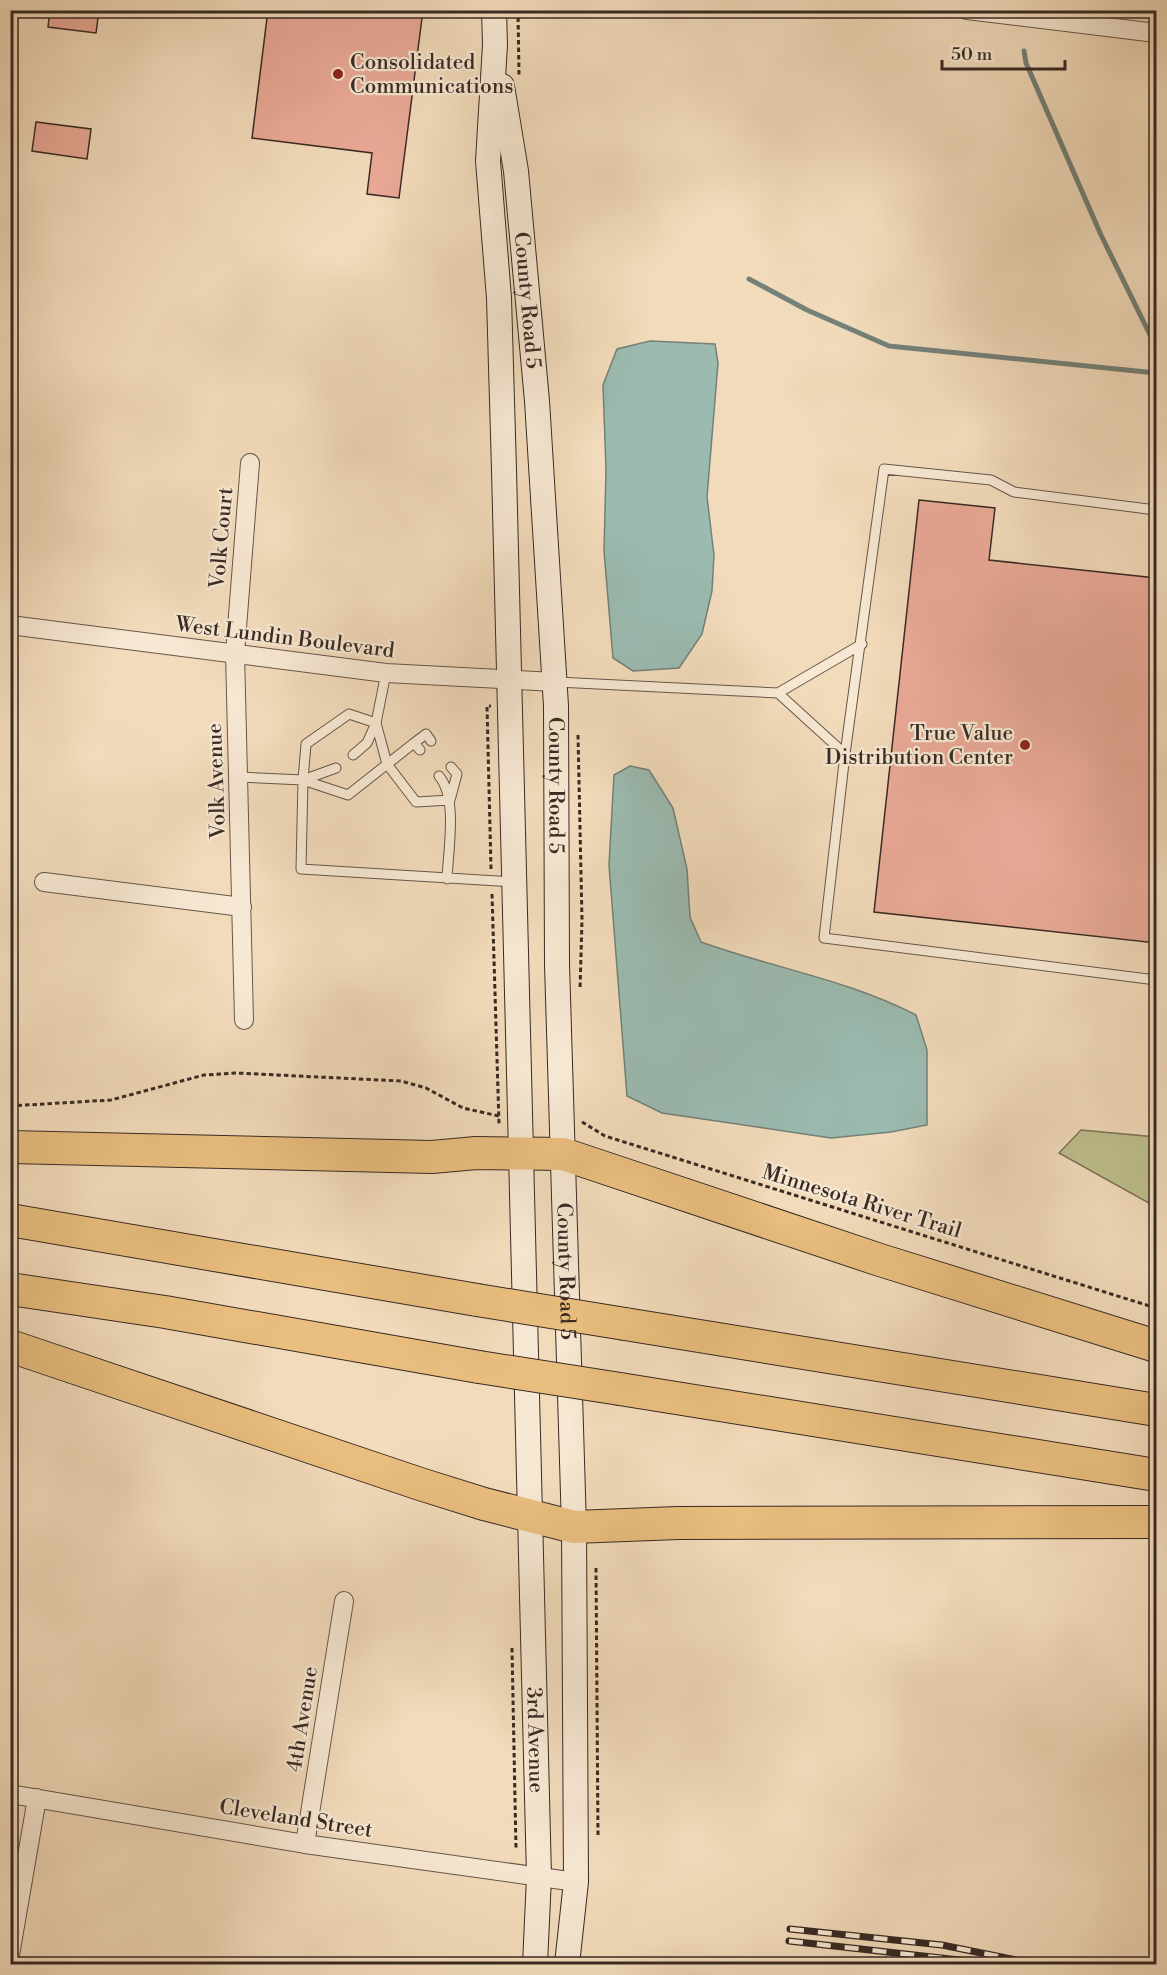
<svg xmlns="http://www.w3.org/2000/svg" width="1167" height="1975" font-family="'Libre Bodoni',serif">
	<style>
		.green { fill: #bebf8d; stroke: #7b7458; stroke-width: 1.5 }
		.water { fill: #9bbbb1; stroke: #738179; stroke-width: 1.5 }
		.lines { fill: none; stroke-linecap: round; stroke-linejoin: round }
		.stream { stroke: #738179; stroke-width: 5 }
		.building { fill: #eaa997; stroke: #382a24; stroke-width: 1.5 }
		.lane-casing { stroke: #66564a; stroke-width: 11 }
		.street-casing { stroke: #66564a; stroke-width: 20 }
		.secondary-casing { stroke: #382a24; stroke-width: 26 }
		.highway-casing { stroke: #382a24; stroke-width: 34 }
		.path { stroke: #382a24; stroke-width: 3; stroke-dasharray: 4.5 3; stroke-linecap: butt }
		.lane { stroke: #f7e8d3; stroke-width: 9 }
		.street { stroke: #f7e8d3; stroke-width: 18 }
		.secondary { stroke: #f7e8d3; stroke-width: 24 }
		.highway { stroke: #e9be7e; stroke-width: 32 }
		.rail-casing { stroke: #382a24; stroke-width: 7 }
		.rail { stroke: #f7e8d3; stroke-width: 4.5; stroke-dasharray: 14; stroke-linecap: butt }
		.highway-bridge-casing { stroke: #382a24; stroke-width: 34; stroke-linecap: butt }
		.highway-bridge { stroke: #e9be7e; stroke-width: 32 }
		.poi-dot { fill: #8f2418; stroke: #f7e8d3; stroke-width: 2 }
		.labels { text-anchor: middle; stroke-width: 4.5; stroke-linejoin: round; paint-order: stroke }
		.poi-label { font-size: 21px; fill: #382a24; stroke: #f7e8d3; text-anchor: start }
		.street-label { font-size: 21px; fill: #382a24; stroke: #f7e8d3 }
	</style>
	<rect width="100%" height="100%" fill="#f2dbbb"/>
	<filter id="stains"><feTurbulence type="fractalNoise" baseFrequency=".00333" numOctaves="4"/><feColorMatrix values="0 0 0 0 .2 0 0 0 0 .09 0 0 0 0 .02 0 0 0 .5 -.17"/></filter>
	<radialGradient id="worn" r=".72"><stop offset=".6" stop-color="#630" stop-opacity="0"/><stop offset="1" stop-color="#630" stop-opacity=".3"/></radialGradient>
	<path class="green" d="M1081 1130 1156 1137V1207L1059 1153Z"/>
	<path class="water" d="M650 341 715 344 718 363 707 497 714 555 712 591 702 634 679 668 633 671 613 658 604 551 606 469 603 385 617 349Z
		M630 766 649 770 673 808 687 869 690 917 701 942C773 968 849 980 916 1015L927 1050V1125L891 1132 831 1138 662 1113 627 1096 609 865 614 775Z"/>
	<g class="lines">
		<path class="stream" d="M1024 51 1026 63 1101 235 1156 347
			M749 279 807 310 889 346 1156 373"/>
	</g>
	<path class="building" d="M50 10H99L96 33 48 27Z
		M268 10H423L399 198 367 194 372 153 252 138Z
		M36 122 91 129 87 159 32 151Z
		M919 500 995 508 989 560 1156 578V943L874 912Z"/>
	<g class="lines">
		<g class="lane-casing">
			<path id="lane" d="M1156 510 1014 492 991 480 884 469 845 754 824 938 1156 980
				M557 682 778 693 845 754
				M778 693 862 644
				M414 743 426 734 431 741
				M353 755 367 743 376 723 387 764 416 802 450 800 457 774 451 767
				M336 768 303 780 348 795 414 743 420 750
				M439 776C458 798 448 851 447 879
				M238 777 303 780 301 869 513 882
				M303 780 306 744 349 714 376 723 386 673"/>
		</g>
		<g class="street-casing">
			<path id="street" d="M967 10 1156 33
				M10 625 386 673 555 682
				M44 882 242 907
				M244 1020 235 653 250 463
				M10 1794 305 1844 576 1882
				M305 1844 344 1601
				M10 1955 37 1798"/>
		</g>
		<g class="secondary-casing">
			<g id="secondary">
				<path id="s1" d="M494 10 495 45 488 161 499 298 504 470 539 1877 535 1964"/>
				<path id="s2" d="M502 86 516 171 537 401 556 706 557 964 574 1527 576 1882 567 1964"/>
			</g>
		</g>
		<g class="highway-casing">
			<path id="highway" d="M10 1147 432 1157 476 1153 563 1154 880 1260 1156 1346
				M10 1220 477 1300
				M10 1289 165 1312 479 1367
				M625 1324 1156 1410
				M10 1346 420 1484 484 1504 574 1527 678 1523 1156 1522
				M620 1389 1156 1475"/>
		</g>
		<path class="path" d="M518 10 519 75
			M578 735 582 920 580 990
			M491 869 487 706H491
			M492 894 499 1124
			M10 1106 111 1100 204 1075 236 1073 401 1081 426 1088 463 1108 499 1116
			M582 1122 605 1136 1156 1308
			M596 1568 598 1836
			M512 1648 516 1849"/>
		<use href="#lane" class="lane"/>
		<use href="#street" class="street"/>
		<use href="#secondary" class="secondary"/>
		<use href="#highway" class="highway"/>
		<g class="rail-casing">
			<path id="rail" d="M790 1929 942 1945 1036 1964
				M789 1941 995 1964"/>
		</g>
		<use href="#rail" class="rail"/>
		<g class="highway-bridge-casing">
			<path id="highway-bridge" d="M477 1300 625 1324
				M479 1367 620 1389"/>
		</g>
		<use href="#highway-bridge" class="highway-bridge"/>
	</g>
	<g class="poi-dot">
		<circle cx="338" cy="74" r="6"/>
		<circle cx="1025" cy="745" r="6"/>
	</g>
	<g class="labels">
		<g class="poi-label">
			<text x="350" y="69">Consolidated<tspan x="350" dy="24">Communications</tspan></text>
			<text x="1013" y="740" text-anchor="end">True Value<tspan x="1013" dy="24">Distribution Center</tspan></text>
		</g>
		<g class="street-label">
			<text dy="7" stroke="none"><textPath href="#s2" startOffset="216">County Road 5</textPath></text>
			<text transform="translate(221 538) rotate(-85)" y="7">Volk Court</text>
			<text transform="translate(285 637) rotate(7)" y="7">West Lundin Boulevard</text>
			<text transform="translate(216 781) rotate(-92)" y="7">Volk Avenue</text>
			<text dy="7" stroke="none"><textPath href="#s2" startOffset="702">County Road 5</textPath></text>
			<text transform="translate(862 1201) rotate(17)" y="7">Minnesota River Trail</text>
			<text dy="7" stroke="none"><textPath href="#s2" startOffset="1188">County Road 5</textPath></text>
			<text transform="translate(302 1719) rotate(-81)" y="7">4th Avenue</text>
			<text dy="7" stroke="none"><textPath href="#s1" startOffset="1731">3rd Avenue</textPath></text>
			<text transform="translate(296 1818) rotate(9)" y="7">Cleveland Street</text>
		</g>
	</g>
	<rect width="1167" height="1975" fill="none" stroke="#f2dbbb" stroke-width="36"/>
	<rect x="12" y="12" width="1143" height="1951" fill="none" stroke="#382a24" stroke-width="3"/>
	<rect x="18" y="18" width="1131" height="1939" fill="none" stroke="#382a24" stroke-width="1.5"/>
	<path d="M942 60v9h123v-9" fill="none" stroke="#382a24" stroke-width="3"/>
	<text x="951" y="60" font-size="18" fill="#382a24" stroke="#f7e8d3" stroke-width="4.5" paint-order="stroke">50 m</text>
	<rect width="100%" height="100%" filter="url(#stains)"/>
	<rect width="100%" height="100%" fill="url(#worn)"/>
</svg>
